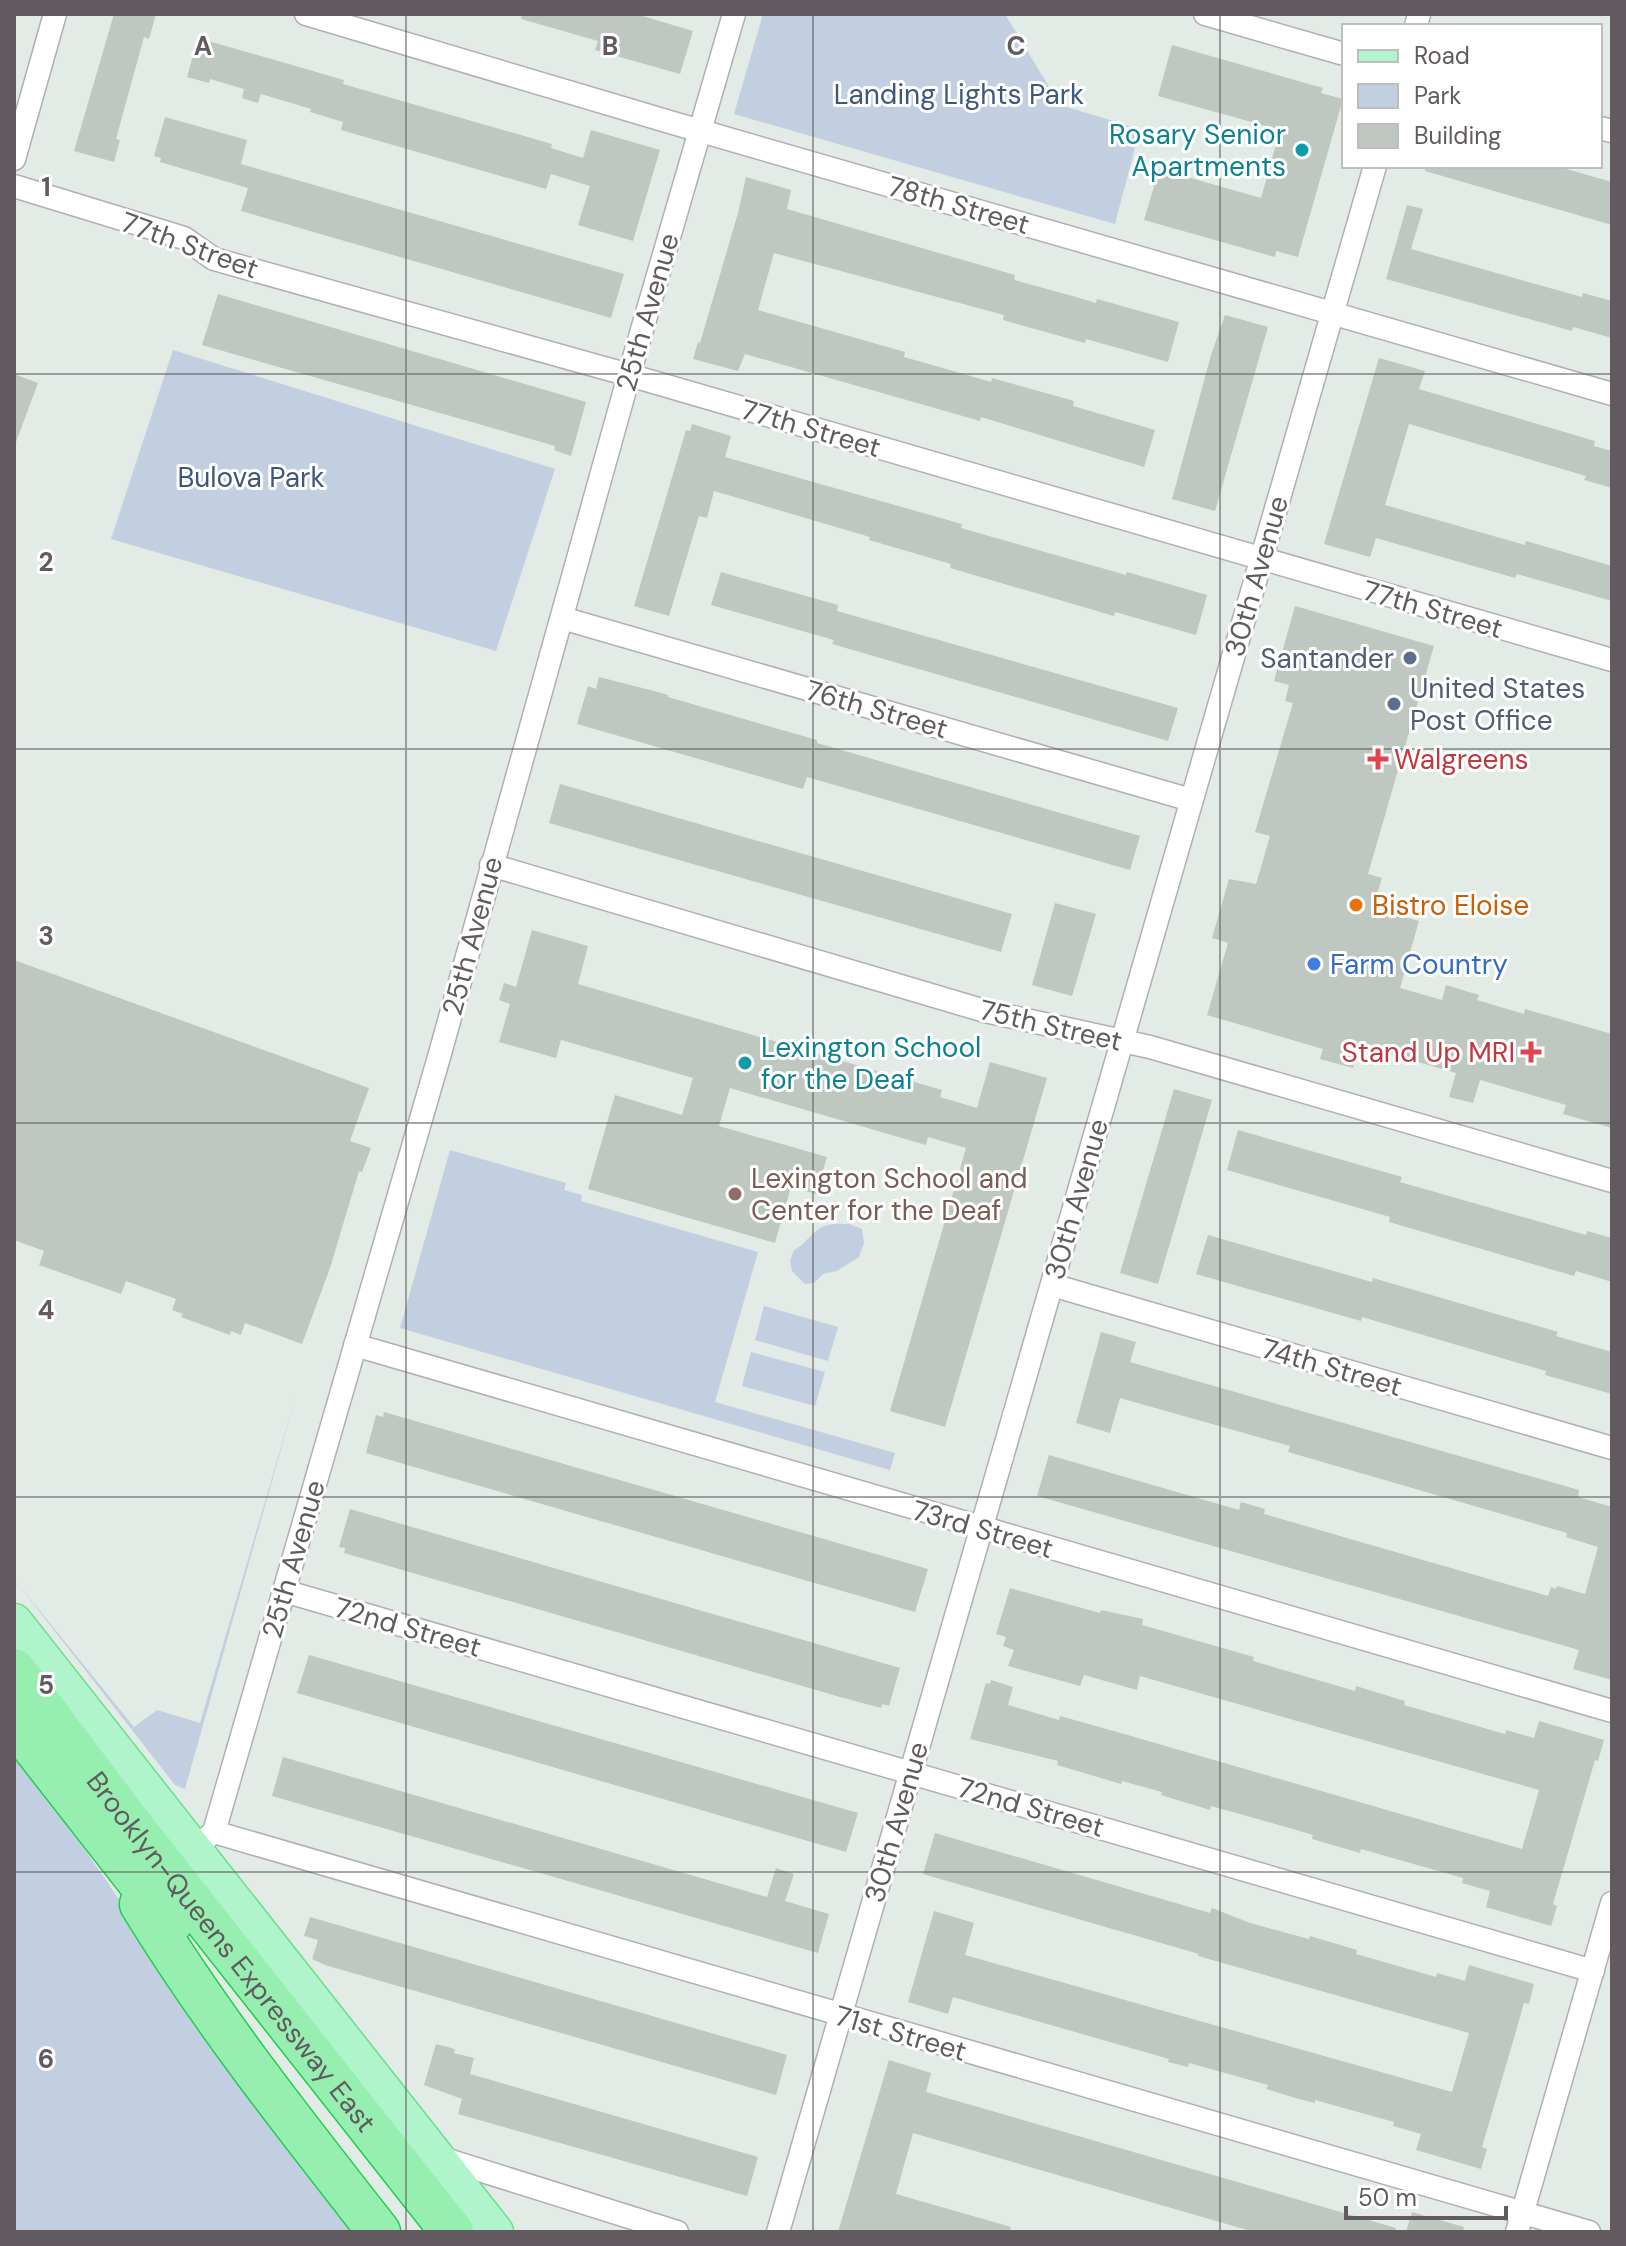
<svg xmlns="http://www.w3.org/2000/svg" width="1626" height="2246" font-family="'DM Sans',sans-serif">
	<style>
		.green { fill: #c2cfe0 }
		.building { fill: #bfc7c1 }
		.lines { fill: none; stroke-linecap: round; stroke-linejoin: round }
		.street-casing { stroke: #b3aeb2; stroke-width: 25 }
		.primary-casing { stroke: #68df89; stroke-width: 39 }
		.highway-casing { stroke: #1cd248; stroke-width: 45 }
		.street { stroke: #fff; stroke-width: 22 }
		.primary { stroke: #aff4ca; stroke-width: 36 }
		.highway { stroke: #96efb1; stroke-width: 42 }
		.grid { fill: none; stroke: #615b60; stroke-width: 2; stroke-opacity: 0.55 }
		.culture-dot { fill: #0f9aa8; stroke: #fff; stroke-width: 3 }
		.service-dot { fill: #5c6f8a; stroke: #fff; stroke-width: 3 }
		.health-dot { fill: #e0444e; stroke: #fff; stroke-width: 3 }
		.food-dot { fill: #e8710a; stroke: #fff; stroke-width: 3 }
		.shop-dot { fill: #3f7fe0; stroke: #fff; stroke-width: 3 }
		.education-dot { fill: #8d6e63; stroke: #fff; stroke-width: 3 }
		.labels { text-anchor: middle; stroke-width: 6; stroke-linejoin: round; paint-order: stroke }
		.park-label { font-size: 28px; fill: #3e577c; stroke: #fff }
		.culture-label { font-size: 28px; fill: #0d838f; stroke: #fff; text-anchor: end }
		.street-label { font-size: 28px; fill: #615b60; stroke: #fff }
		.service-label { font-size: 28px; fill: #4e5e75; stroke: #fff; text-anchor: end }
		.health-label { font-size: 28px; fill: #be3a42; stroke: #fff; text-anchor: start }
		.food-label { font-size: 28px; fill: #c56008; stroke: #fff; text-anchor: start }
		.shop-label { font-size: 28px; fill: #366cbe; stroke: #fff; text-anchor: start }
		.education-label { font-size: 28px; fill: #785e54; stroke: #fff; text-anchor: start }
		.grid-label { font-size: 26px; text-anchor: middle; font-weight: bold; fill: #615b60; stroke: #fff; stroke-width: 6; stroke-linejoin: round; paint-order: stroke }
	</style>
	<rect width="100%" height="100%" fill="#e2ebe5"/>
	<path class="green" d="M763 14H1005L1060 105 1140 129 1115 224 734 114Z
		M173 350 555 469 496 651 111 539Z
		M450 1150 566 1183 564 1190 582 1195 581 1201 758 1252 715 1402 895 1453 890 1470 400 1328Z
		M849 1224 862 1229 864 1243 859 1257 837 1271 823 1274 814 1283 805 1284 792 1271 790 1261 794 1250C807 1244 813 1228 828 1225 834 1223 843 1224 849 1224Z
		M764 1306 838 1327 828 1361 755 1340Z
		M751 1352 825 1372 815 1406 742 1386Z
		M296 1396 185 1789 175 1785 14 1579 134 1727 157 1710 200 1723Z
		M14 1752 66 1822 271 2121 359 2232H14Z"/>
	<path class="building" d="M114 14H156L149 39 144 37 116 139 120 140 114 162 74 151Z
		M522 14H636L693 31 680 74 595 50 598 41 521 19Z
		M198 38 344 80 343 84 552 144 551 148 583 158 591 130 660 150 633 241 578 225 590 186 551 174 546 189 341 130 343 122 310 112 311 109 261 94 258 103 242 98 244 89 210 79 209 83 187 77Z
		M1172 45 1323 88 1321 93 1343 99 1298 257 1276 251 1275 257 1144 220 1159 169 1261 198 1280 130 1158 96Z
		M165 117 247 140 241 164 624 274 611 318 241 211 248 188 160 162 161 158 154 156Z
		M1425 166H1556L1612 182V225L1425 171Z
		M746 177 791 190 787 209 1015 275 1014 280 1076 297 1096 303 1097 299 1179 322 1168 362 1086 339 1085 343 1003 320 1004 315 774 253 758 310 905 352 904 357 950 370 991 382 992 378 1074 401 1073 406 1155 430 1144 467 981 417 980 421 745 354 738 371 693 359 698 342 700 343 738 213Z
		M1407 205 1423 209 1411 249 1582 297 1583 293 1612 301V338L1573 327 1572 331 1386 279Z
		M218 294 586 402 571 456 554 450 555 446 202 345Z
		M1225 315 1268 327 1215 511 1172 499 1211 355Z
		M1379 358 1425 371 1419 389 1595 441 1594 446 1612 451V488L1584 480 1586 476 1409 424 1385 505 1525 545 1526 541 1612 566V601L1517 574 1515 578 1376 538 1370 557 1324 544Z
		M14 374 38 383 16 442 14 441Z
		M692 424 731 436 725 457 962 524 961 528 1105 569 1126 575 1127 572 1207 595 1196 635 1115 612 1114 616 950 568 951 564 869 540 870 537 714 491 707 518 699 516 669 616 634 606 686 430 690 431Z
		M721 572 838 605 837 611 1178 708 1168 741 832 644 834 640 711 605Z
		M1295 606 1434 646 1368 874 1382 878 1373 908 1419 921 1400 988 1442 1000 1446 985 1479 995 1477 1000 1524 1014 1525 1009 1612 1034V1128L1563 1114 1566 1105 1480 1080 1473 1103 1449 1097 1456 1073 1360 1045 1353 1068 1320 1059 1323 1049 1207 1015 1228 943 1212 938 1229 879 1256 884 1270 836 1255 832 1293 703 1285 701 1289 685 1274 681Z
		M599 677 654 691 668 695V697L817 740V743L1140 836 1130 870 807 777 803 789 577 724 588 686 596 689Z
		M560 784 1012 914 1001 952 549 823Z
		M1055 903 1096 914 1072 996 1032 985Z
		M532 930 588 946 578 984 942 1090 940 1097 977 1108 990 1062 1047 1078 945 1427 890 1411 966 1148 928 1137 926 1145 730 1088 719 1126 827 1157 816 1194 791 1187 775 1243 588 1189 615 1095 682 1115 693 1078 561 1040 556 1058 499 1042 510 1004 499 1000 504 983 516 987Z
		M14 960 369 1088 350 1141 371 1148 362 1172 359 1171 330 1268 302 1344 245 1323 241 1335 231 1331 230 1335 181 1317 183 1314 172 1310 176 1299 126 1281 121 1294 39 1265 44 1251 14 1240Z
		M1174 1089 1212 1100 1158 1284 1120 1273Z
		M1238 1130 1402 1177 1400 1182 1421 1188 1586 1235 1587 1231 1612 1238V1282L1576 1271 1574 1276 1389 1222 1390 1217 1227 1170Z
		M1208 1235 1372 1282 1373 1278 1517 1320 1558 1332 1556 1336 1612 1352V1394L1545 1375 1546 1371 1362 1317 1361 1321 1196 1274Z
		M1101 1332 1136 1342 1130 1362 1579 1490 1578 1497 1612 1507V1680L1573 1669 1579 1650 1037 1496 1049 1455 1239 1510 1241 1502 1265 1509 1264 1514 1548 1596 1551 1587 1556 1589 1557 1586 1585 1594 1598 1547 1566 1537 1567 1533 1288 1452 1290 1446 1120 1398 1110 1433 1076 1423Z
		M384 1412 928 1569 915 1612 366 1453 376 1415 383 1417Z
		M350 1509 900 1668 889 1706 882 1704 881 1708 840 1697 344 1553 345 1548 339 1547Z
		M1010 1588 1100 1613 1101 1610 1143 1619 1142 1625 1254 1657 1253 1661 1355 1691 1356 1686 1405 1701 1404 1705 1505 1734 1506 1730 1534 1738 1539 1721 1604 1740 1598 1761 1595 1760 1553 1904 1557 1906 1551 1926 1486 1907 1490 1891 1462 1883 1463 1878 1361 1849 1360 1853 1312 1839 1313 1835 1293 1829 1211 1806 1210 1810 1161 1795 1162 1792 1122 1781 1121 1784 1057 1765 1058 1761 970 1739 986 1683 990 1684 991 1680 1013 1687 1008 1705 1059 1720 1060 1716 1117 1732 1522 1849 1539 1790 1140 1676 1137 1690 1084 1675 1080 1686 1008 1666 1014 1650 1003 1646 1006 1637 996 1634Z
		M309 1655 858 1813 846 1852 297 1693Z
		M283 1757 767 1897 776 1868 794 1874 785 1901 829 1914 818 1953 272 1796Z
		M935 1833 1210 1913 1212 1908 1250 1923 1309 1939 1310 1936 1357 1950 1356 1954 1436 1977 1437 1973 1465 1981 1469 1965 1534 1984 1529 2004 1524 2003 1512 2045 1482 2147 1487 2149 1481 2169 1416 2150 1421 2134 1393 2126 1394 2122 1315 2100V2103L1295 2098 1266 2089 1268 2085 1189 2063 1188 2067 1168 2062 1169 2059 953 1997 948 2014 908 2002 934 1911 974 1923 965 1955 1452 2092 1469 2033 1198 1956 1199 1954 923 1874Z
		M310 1917 787 2055 776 2095 325 1965 312 1959 318 1940 304 1936Z
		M436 2044 455 2049 454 2053 474 2058 470 2074 758 2157 747 2196 458 2114 462 2099 424 2085Z
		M889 2060 931 2073 926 2092 1396 2228V2232H1254L913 2133 896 2194 1011 2227 1010 2232H838Z
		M1412 2212 1464 2227 1463 2232H1406Z"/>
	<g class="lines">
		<g class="street-casing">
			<path id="street" d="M306 14 673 123 1612 394
				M1205 14 1344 54
				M1416 26 1419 14
				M1600 128 1612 131
				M14 159 55 14
				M14 186 184 238 214 259 629 375 1612 660
				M562 618 1191 800
				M491 865 985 1011 1150 1047 1612 1181
				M1052 1285 1612 1448
				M355 1345 1612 1711
				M284 1591 1593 1971
				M214 1832 1589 2232
				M194 1848 214 1832 439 1057 635 354 734 14
				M438 2157 677 2232
				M778 2232 1375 166
				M1517 2232 1612 1903"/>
		</g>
		<g class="primary-casing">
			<path id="primary" d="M14 1622 495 2232"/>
		</g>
		<g class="highway-casing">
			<g id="highway">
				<path id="s1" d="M14 1670 128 1821 452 2232"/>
				<path d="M14 1722 171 1923"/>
				<path d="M141 1904C211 2019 296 2126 379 2232"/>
			</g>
		</g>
		<use href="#street" class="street"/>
		<use href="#primary" class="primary"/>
		<use href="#highway" class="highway"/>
	</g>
	<path class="grid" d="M406 14V2232M813 14V2232M1220 14V2232M14 374H1612M14 749H1612M14 1123H1612M14 1497H1612M14 1872H1612"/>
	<g class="culture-dot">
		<circle cx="1302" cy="150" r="8"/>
		<circle cx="745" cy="1063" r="8"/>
	</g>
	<g class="service-dot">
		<circle cx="1410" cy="658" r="8"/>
		<circle cx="1394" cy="704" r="8"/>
	</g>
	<g class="health-dot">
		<path d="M1374 747h8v8h8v8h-8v8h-8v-8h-8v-8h8z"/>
		<path d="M1527 1040h8v8h8v8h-8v8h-8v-8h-8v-8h8z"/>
	</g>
	<circle class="food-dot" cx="1356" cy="905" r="8"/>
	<circle class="shop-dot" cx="1314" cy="964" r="8"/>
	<circle class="education-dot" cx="735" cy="1194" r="8"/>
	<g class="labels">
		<g class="park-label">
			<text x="959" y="104">Landing Lights Park</text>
			<text x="251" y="487">Bulova Park</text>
		</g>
		<g class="culture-label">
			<text x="1286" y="144">Rosary Senior<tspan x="1286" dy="32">Apartments</tspan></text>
			<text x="761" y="1057" text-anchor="start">Lexington School<tspan x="761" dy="32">for the Deaf</tspan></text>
		</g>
		<g class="street-label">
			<text transform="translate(959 205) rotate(16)" y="10">78th Street</text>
			<text transform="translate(190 245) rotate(20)" y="10">77th Street</text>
			<text transform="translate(647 312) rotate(-74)" y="10">25th Avenue</text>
			<text transform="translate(811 428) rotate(16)" y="10">77th Street</text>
			<text transform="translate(1256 576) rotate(-74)" y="10">30th Avenue</text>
			<text transform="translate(1433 609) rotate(16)" y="10">77th Street</text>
			<text transform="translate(877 709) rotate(16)" y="10">76th Street</text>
			<text transform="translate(472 936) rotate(-75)" y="10">25th Avenue</text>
			<text transform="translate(1051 1025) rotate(13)" y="10">75th Street</text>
			<text transform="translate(1076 1199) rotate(-74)" y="10">30th Avenue</text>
			<text transform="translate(1332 1367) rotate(16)" y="10">74th Street</text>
			<text transform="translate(983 1529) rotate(16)" y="10">73rd Street</text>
			<text transform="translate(293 1559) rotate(-74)" y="10">25th Avenue</text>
			<text transform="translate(408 1627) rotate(16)" y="10">72nd Street</text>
			<text transform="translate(1031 1807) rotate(16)" y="10">72nd Street</text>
			<text transform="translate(896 1822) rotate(-74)" y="10">30th Avenue</text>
			<text dy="10" stroke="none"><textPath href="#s1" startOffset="356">Brooklyn-Queens Expressway East</textPath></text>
			<text transform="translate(901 2033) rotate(16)" y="10">71st Street</text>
		</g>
		<g class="service-label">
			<text x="1394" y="668">Santander</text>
			<text x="1410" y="698" text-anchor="start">United States<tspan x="1410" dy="32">Post Office</tspan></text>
		</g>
		<g class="health-label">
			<text x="1394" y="769">Walgreens</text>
			<text x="1515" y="1062" text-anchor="end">Stand Up MRI</text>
		</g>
		<g class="food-label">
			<text x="1372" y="915">Bistro Eloise</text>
		</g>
		<g class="shop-label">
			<text x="1330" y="974">Farm Country</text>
		</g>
		<g class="education-label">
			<text x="751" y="1188">Lexington School and<tspan x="751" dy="32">Center for the Deaf</tspan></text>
		</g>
	</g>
	<g class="grid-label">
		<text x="203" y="55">A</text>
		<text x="610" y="55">B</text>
		<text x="1016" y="55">C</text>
		<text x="46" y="196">1</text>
		<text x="46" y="571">2</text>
		<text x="46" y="945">3</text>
		<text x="46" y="1319">4</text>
		<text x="46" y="1694">5</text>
		<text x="46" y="2068">6</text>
	</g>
	<rect width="1626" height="2246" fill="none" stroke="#615b60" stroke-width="32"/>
	<rect x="1342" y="24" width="260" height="144" fill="#ffffff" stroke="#c0bdbf" stroke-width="2"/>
	<rect x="1358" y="50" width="40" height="12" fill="#aff4ca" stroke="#c0bdbf" stroke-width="2"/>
	<text x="1414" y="64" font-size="24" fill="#615b60">Road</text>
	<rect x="1358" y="84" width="40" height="24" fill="#c2cfe0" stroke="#c0bdbf" stroke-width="2"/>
	<text x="1414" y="104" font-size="24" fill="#615b60">Park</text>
	<rect x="1358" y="124" width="40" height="24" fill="#bfc7c1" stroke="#c0bdbf" stroke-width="2"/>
	<text x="1414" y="144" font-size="24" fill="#615b60">Building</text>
	<path d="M1346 2206v12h160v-12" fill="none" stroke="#615b60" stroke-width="4"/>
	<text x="1358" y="2206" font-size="24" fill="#615b60" stroke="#ffffff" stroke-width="6" paint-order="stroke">50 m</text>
</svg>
